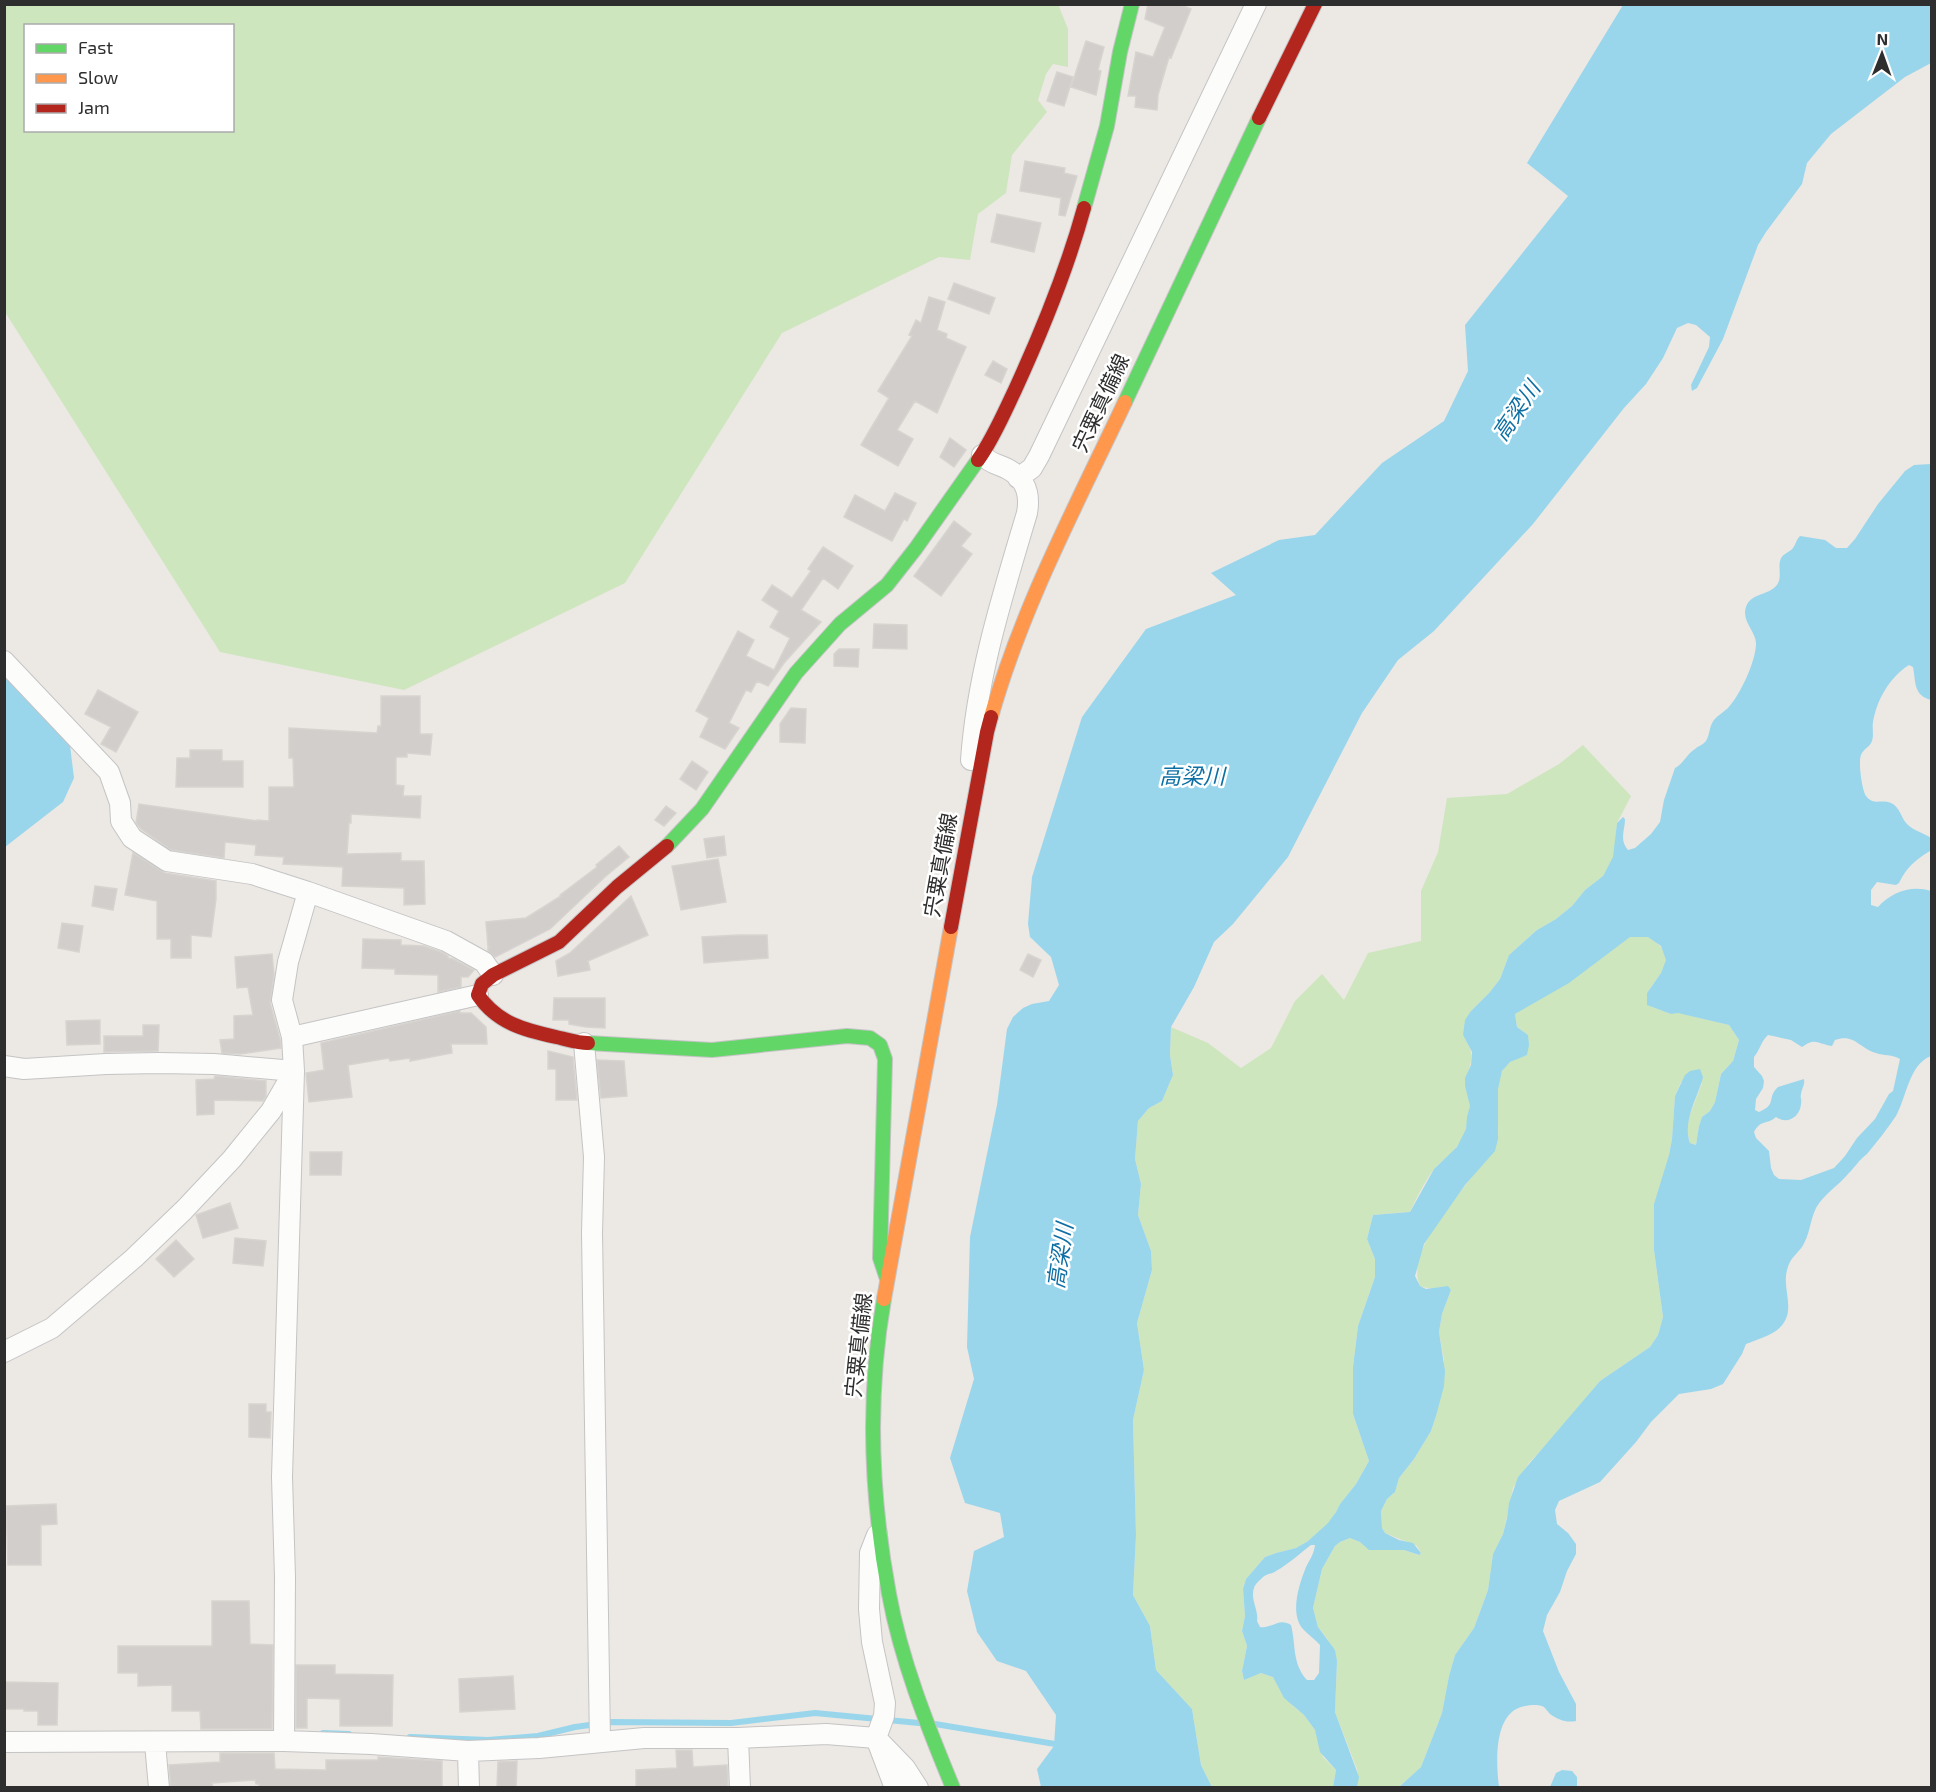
<svg xmlns="http://www.w3.org/2000/svg" width="1936" height="1792" font-family="'Exo 2','Noto Sans JP',sans-serif">
	<style>
		.green { fill: #cee6be; fill-rule: evenodd }
		.water { fill: #99d6ec; fill-rule: evenodd }
		.lines { fill: none; stroke-linecap: round; stroke-linejoin: round }
		.stream { stroke: #99d6ec; stroke-width: 6 }
		.building { fill: #d1cecb; stroke: #d7d4d0; stroke-width: 1.5 }
		.street-casing { stroke: #c5c4c5; stroke-width: 22 }
		.fast-casing { stroke: #c5c4c5; stroke-width: 16 }
		.slow-casing { stroke: #c5c4c5; stroke-width: 16 }
		.jam-casing { stroke: #c5c4c5; stroke-width: 16 }
		.street { stroke: #fcfcfb; stroke-width: 20 }
		.fast { stroke: #63d668; stroke-width: 14 }
		.slow { stroke: #ff974d; stroke-width: 14 }
		.jam { stroke: #b3261e; stroke-width: 14 }
		.labels { text-anchor: middle; stroke-width: 5; stroke-linejoin: round; paint-order: stroke }
		.street-label { font-size: 21px; fill: #2e2e2e; stroke: #fff }
		.water-label { font-size: 22px; font-style: italic; fill: #0d6fa3; stroke: #fff }
	</style>
	<rect width="100%" height="100%" fill="#ece8e4"/>
	<path class="green" d="M1058 4 1068 29V67L1053 64 1046 74 1038 100 1047 112 1012 155 1006 193 978 214 970 260 939 257 782 333 625 583 404 690 220 652 5 312V5ZM26 26H232V130H26Z
		M1583 745 1631 796 1617 823 1614 857 1603 876 1585 890 1572 906 1556 919 1537 930 1509 955 1500 979 1490 992 1471 1011 1463 1035C1477 1057 1470 1060 1466 1083 1465 1091 1470 1098 1470 1106 1470 1109 1467 1125 1466 1129 1462 1147 1447 1156 1435 1168 1427 1177 1415 1201 1410 1212L1373 1215 1367 1239 1375 1259V1277L1358 1326 1353 1367V1414L1369 1461 1356 1484 1340 1504 1336 1512 1329 1523 1308 1541 1296 1548 1276 1553 1265 1557 1246 1579 1243 1589 1245 1616 1242 1631 1247 1646 1242 1671 1244 1680 1261 1673 1273 1677 1293 1706 1304 1715 1315 1730 1323 1757 1336 1770 1333 1787H1212L1201 1765 1192 1709 1156 1670 1150 1626 1133 1595 1136 1535 1133 1420 1144 1370 1137 1323 1152 1270 1151 1251 1138 1215 1141 1184 1135 1159 1138 1121 1149 1108 1162 1101 1173 1075 1170 1055 1171 1027 1208 1043 1241 1068 1271 1048 1295 1001 1322 974 1344 1000 1368 953 1421 941V891L1438 852 1447 798 1507 794 1559 764Z
		M1648 936C1680 958 1663 969 1647 993L1648 1005 1671 1014 1678 1012 1729 1025 1739 1040 1733 1061 1721 1074 1715 1102 1710 1111 1702 1117 1699 1126 1696 1145 1690 1143 1687 1129 1689 1117 1702 1083 1681 1082 1675 1096 1672 1139 1655 1231 1654 1250 1663 1317 1658 1335 1650 1347 1600 1381 1555 1435 1529 1463 1513 1488 1503 1534 1493 1554 1488 1590 1474 1628 1455 1655 1449 1676 1442 1713 1421 1767 1399 1787H1357L1358 1777 1357 1769 1335 1712 1337 1661 1328 1640 1318 1627 1313 1608 1322 1569 1335 1546 1340 1542 1350 1538 1360 1542 1370 1550H1404L1418 1555 1421 1553 1417 1546 1385 1533 1382 1528 1381 1511 1387 1499 1395 1492 1399 1478 1414 1459 1431 1431 1436 1416 1444 1360 1439 1332 1442 1314 1451 1290C1438 1285 1432 1291 1420 1286 1402 1245 1479 1177 1497 1141 1499 1136 1498 1129 1498 1123 1498 1105 1493 1074 1510 1062 1515 1059 1521 1057 1527 1055L1528 1035 1517 1027 1515 1014 1629 937Z"/>
	<path class="water" d="M1623 5H1931V63L1905 77 1831 134 1807 163 1802 184 1766 232 1758 245 1723 339 1697 388 1692 391 1691 385 1709 347 1710 337 1696 325 1688 323 1677 328 1663 358 1646 384 1624 408 1533 524 1434 631 1398 660 1362 713 1288 857 1233 924 1214 942 1194 987 1171 1027 1170 1055 1173 1075 1162 1101 1149 1108 1138 1121 1135 1159 1141 1184 1138 1215 1151 1251 1152 1270 1137 1323 1144 1370 1133 1420 1136 1535 1133 1595 1150 1626 1156 1670 1192 1709 1201 1765 1212 1787H1041L1037 1769 1054 1746 1056 1715 1026 1671 997 1661 977 1632 967 1591 974 1551 1004 1537 1000 1513 965 1503 950 1458 974 1379 967 1347 970 1237 997 1105 1007 1029 1013 1017 1023 1008 1032 1004 1049 1001 1059 985 1051 957 1030 937 1028 924 1032 877 1082 717 1146 629 1236 595 1211 573 1279 540 1315 535 1382 463 1444 421 1468 371 1465 325 1568 196 1527 163Z
		M1931 464V700C1913 695 1916 682 1913 667L1909 665C1890 677 1877 699 1873 722 1872 728 1874 735 1872 741 1870 747 1863 749 1861 755 1858 762 1862 790 1866 796 1874 806 1880 799 1891 803 1900 807 1901 818 1907 824 1914 831 1924 833 1931 838L1930 851C1915 860 1906 868 1899 883L1896 885 1877 882 1871 890V905L1878 907C1892 892 1911 885 1931 891V1056C1909 1064 1906 1099 1896 1116 1887 1129 1877 1142 1867 1154 1859 1160 1855 1167 1848 1174 1838 1186 1824 1194 1816 1208 1810 1220 1810 1235 1802 1247 1796 1255 1790 1258 1787 1270 1782 1288 1795 1308 1783 1324 1775 1335 1758 1339 1746 1344L1742 1354 1723 1384 1711 1389 1679 1394 1651 1422 1636 1442 1600 1482 1559 1501 1555 1510 1557 1524 1568 1533 1576 1544V1554L1567 1571 1560 1592 1547 1615 1543 1631 1559 1672 1576 1704V1721C1566 1723 1559 1720 1550 1714 1548 1712 1546 1709 1544 1707 1539 1704 1530 1705 1525 1706 1493 1711 1496 1763 1499 1787H1399L1421 1767 1442 1713 1449 1676 1455 1655 1474 1628 1488 1590 1493 1554 1503 1534 1507 1518 1509 1503 1518 1477 1600 1381 1650 1347 1658 1335 1663 1317 1654 1250V1204L1669 1155 1672 1139 1675 1096 1685 1075 1690 1071 1700 1069 1703 1077C1698 1098 1682 1120 1690 1143L1696 1145 1699 1126 1702 1117 1710 1111 1715 1102 1721 1074 1733 1061 1739 1040 1729 1025 1678 1013 1671 1014 1647 1005V993L1661 973 1666 960 1661 946 1648 937H1630L1569 983 1515 1014 1517 1027 1528 1035 1529 1045 1527 1055 1510 1062 1502 1071 1498 1089V1139L1495 1151 1465 1185 1424 1244 1415 1276 1420 1286 1426 1289 1448 1286 1451 1290 1442 1314 1439 1332 1445 1371 1444 1386 1436 1416 1431 1431 1414 1459 1399 1478 1395 1492 1387 1499 1381 1511 1382 1528 1385 1533 1399 1540 1413 1543 1421 1553 1419 1555 1404 1550H1369L1360 1542 1350 1538 1340 1542 1335 1546 1322 1569 1313 1608 1318 1627 1335 1650 1337 1661 1335 1712 1359 1777 1357 1787H1333L1336 1770 1320 1752 1315 1730 1304 1715 1284 1698 1273 1677 1261 1673 1244 1680 1242 1671 1247 1646 1242 1631 1245 1616 1243 1589 1246 1579 1265 1557 1276 1553 1296 1548 1308 1541 1328 1523 1336 1512 1340 1504 1356 1484 1369 1461 1353 1414V1367L1358 1326 1375 1277V1259L1367 1239 1373 1215 1410 1212 1434 1169 1457 1147 1466 1129 1467 1117 1470 1106 1465 1086V1078L1471 1065 1472 1052 1463 1035 1465 1020 1471 1011 1490 992 1500 979 1509 955 1537 930 1556 919 1572 906 1585 890 1603 876 1613 857 1617 823 1623 817 1625 819C1625 830 1619 840 1628 850L1635 848 1651 834 1660 822 1664 800 1675 768C1684 763 1686 755 1695 749 1698 746 1703 745 1706 741 1710 735 1709 726 1714 720 1718 715 1724 712 1728 708 1740 695 1755 663 1756 645 1757 632 1741 622 1746 607 1750 594 1767 595 1775 587 1783 580 1778 569 1780 561 1782 553 1789 553 1793 548 1796 544 1796 540 1800 536L1825 540 1836 548H1847L1855 539 1878 504 1905 471 1914 465ZM1768 1035 1791 1040 1802 1047C1816 1037 1817 1044 1832 1046L1835 1040C1854 1033 1859 1048 1876 1053 1884 1056 1892 1054 1900 1059L1893 1091 1889 1094 1875 1119 1857 1138 1845 1156 1834 1168 1801 1180 1779 1179 1774 1175 1771 1168 1769 1151 1756 1138 1754 1132C1761 1119 1767 1125 1776 1117 1787 1125 1800 1117 1801 1104 1802 1097 1800 1100 1801 1094 1802 1088 1805 1085 1804 1079L1778 1087C1766 1098 1778 1104 1759 1112L1755 1110 1756 1099 1763 1088 1764 1081 1762 1076 1754 1067V1057C1760 1050 1761 1041 1768 1035ZM1311 1545H1315C1314 1554 1310 1559 1306 1567 1299 1585 1290 1612 1302 1628 1307 1634 1315 1639 1320 1645L1319 1673 1314 1680H1307C1292 1664 1296 1644 1291 1625 1279 1617 1272 1629 1260 1627L1257 1621C1259 1610 1250 1600 1254 1588 1255 1584 1260 1580 1263 1577 1267 1574 1272 1574 1276 1571 1289 1564 1300 1553 1311 1545Z
		M5 678 36 705 69 737 74 778 63 802 5 847Z
		M1562 1770 1572 1771 1577 1777V1787H1550L1556 1773Z"/>
	<g class="lines">
		<path class="stream" d="M935 1724 1061 1745
			M323 1733 349 1734
			M410 1737 488 1740 538 1736 575 1727 612 1722 731 1723 815 1713 919 1723"/>
	</g>
	<path class="building" d="M1148 4H1179L1191 9 1171 58 1169 57 1158 95 1157 110 1135 107 1136 96H1128L1136 52 1153 57 1165 27 1145 19Z
		M1086 41 1104 47 1098 70 1101 71 1096 95 1071 87Z
		M1057 72 1073 77 1064 106 1047 101Z
		M1025 161 1065 168 1064 173 1077 176 1065 216 1059 215 1061 198 1020 191Z
		M997 214 1041 223 1034 252 991 242Z
		M954 283 995 298 989 314 948 299Z
		M929 297 945 302 937 330 947 334 946 338 966 347 937 413 915 401 897 430 913 439 898 466 861 445 889 398 878 391 912 336 909 335 916 320 921 323Z
		M993 361 1007 369 1001 383 985 375Z
		M950 438 966 450 954 467 940 457Z
		M895 493 916 503 907 521 904 519 892 541 844 517 855 495 885 511Z
		M954 521 971 534 961 546 972 554 941 596 914 576Z
		M823 547 853 566 838 589 823 578 801 610 821 622 784 663 768 686 757 681 751 692 746 690 729 723 739 728 725 749 700 737 709 718 696 711 738 631 754 640 746 656 774 670 790 638 770 627 779 611 762 600 772 585 792 598 811 571 808 569Z
		M874 624 907 625V649L873 648Z
		M839 649H859L858 667 834 666V654Z
		M98 690 138 712 116 752 101 744 111 727 85 714Z
		M381 696H420V734H432L430 755 407 753V757H396V785L404 786 403 796H421L420 818 351 814V823H349L347 854 401 853V861H424L425 904 404 905V888L342 886 343 867 283 864 284 857 255 855 256 845 225 842 224 858 171 850 141 829 136 823 139 804 257 821V820L269 821V787H294L293 758H289V728L377 733 378 726H381Z
		M791 708 806 709 805 743 780 742V724Z
		M190 750H222V761H243V787H176L177 758H190Z
		M692 761 708 772 696 790 680 779Z
		M666 806 676 813 664 826 655 820Z
		M724 836 726 855 707 858 704 839Z
		M619 846 629 857 606 876 550 929 495 957 488 951V947H490L488 946 486 922 526 918 561 896 560 895 597 867 596 865Z
		M133 853 165 873 216 881V899L211 937 191 935V958H171V939H157V901L125 895Z
		M718 859 726 902 681 910 672 866Z
		M95 886 117 889 113 910 92 906Z
		M631 896 648 935 588 961 590 970 558 976 556 961 570 953Z
		M62 923 83 926 79 952 58 948Z
		M739 935H767L768 958 704 963 702 937Z
		M363 939 401 940V945L424 946 441 952 448 956V958L453 959 474 970 468 977H461V987L438 992V975L395 974V969L362 968Z
		M272 954 274 975 270 1003 280 1039 281 1048 240 1054 222 1053 220 1040 234 1039V1016L253 1015 248 987 237 988 235 957Z
		M1028 954 1041 960 1033 977 1020 970Z
		M554 998H605V1028L586 1027 569 1024V1020H553Z
		M460 1011V1013H471L486 1027 487 1044H451L452 1053 410 1061V1058L390 1061 389 1058 348 1065 352 1097 309 1102 306 1073 324 1070 321 1043Z
		M100 1020V1044L67 1045 66 1021Z
		M143 1025H159L158 1051 104 1052V1036H143Z
		M548 1051 573 1057 577 1100H556V1069H548Z
		M597 1060 624 1061 627 1096 601 1098Z
		M215 1076 266 1081V1096L263 1101 214 1100V1114L197 1115 196 1080 214 1079Z
		M310 1152H342L341 1175H310Z
		M230 1203 238 1228 203 1238 196 1215Z
		M235 1238 266 1241 263 1266 233 1263Z
		M176 1240 194 1259 174 1277 156 1259Z
		M249 1404H266V1412H271L270 1438 249 1437Z
		M56 1504 57 1524 41 1525V1565H8L6 1506Z
		M212 1601H249L250 1644 273 1645 272 1729H201L200 1711H172V1685L138 1686V1673H118V1646H212Z
		M296 1665H335V1674L393 1675 392 1726H340V1699L307 1698V1728H296Z
		M513 1676 515 1709 460 1712 459 1679Z
		M4 1682 58 1683 57 1725H38V1711H24V1709H4Z
		M676 1750H692L693 1767 727 1765 728 1788H636V1770L677 1768Z
		M220 1753H274L275 1769 326 1770V1760H378V1757L442 1761V1788H259V1784H256L255 1780 212 1783 213 1788H171L169 1765 220 1762Z
		M517 1761 516 1788H497L498 1762Z"/>
	<g class="lines">
		<g class="street-casing">
			<path id="street" d="M1018 478 1032 468 1039 456 1256 4
				M4 661 109 772 120 803 121 821 132 838 167 861 252 874 308 892 446 941 484 962 493 975
				M971 760C977 675 1003 594 1027 513 1030 496 1027 481 1011 471 1001 464 991 465 982 455
				M292 1037 282 1000 288 962 308 892
				M584 1043 594 1157 592 1233 600 1742
				M4 1066 24 1069 106 1064 159 1063 214 1064 294 1071 282 1477 285 1577 284 1741
				M4 1352 52 1328 134 1258 184 1210 232 1159 271 1111 294 1071 292 1037 478 995
				M877 1535 870 1553 869 1609 872 1642 885 1703 884 1716 876 1738 895 1788
				M738 1738 740 1788
				M4 1742 284 1741 371 1744 468 1751 539 1748 644 1738H738L826 1734 876 1738 905 1768 918 1788
				M155 1743 159 1788
				M468 1751 469 1788"/>
		</g>
		<g class="fast-casing">
			<path id="fast" d="M1084 208 1107 126 1120 52 1132 4
				M1125 402 1259 118
				M667 846 702 809 796 673 840 624 887 585 916 548 978 460
				M588 1043 712 1050 847 1036 870 1038 880 1045 885 1059 880 1258 887 1279
				M884 1299C867 1396 871 1497 889 1594 901 1660 927 1725 953 1788"/>
		</g>
		<g class="slow-casing">
			<path id="slow" d="M991 717C1022 607 1076 506 1125 402
				M884 1299 951 927"/>
		</g>
		<g class="jam-casing">
			<path id="jam" d="M1259 118 1315 4
				M978 460C993 439 1004 413 1015 390 1042 331 1067 270 1084 208
				M951 927 987 732 991 717
				M588 1043C577 1043 566 1039 556 1037 524 1030 497 1023 478 995L482 984 493 975 559 942 617 887 667 846"/>
		</g>
		<use href="#street" class="street"/>
		<use href="#fast" class="fast"/>
		<use href="#slow" class="slow"/>
		<use href="#jam" class="jam"/>
	</g>
	<g class="labels">
		<g class="street-label">
			<text transform="translate(1101 403) rotate(-65)" y="7">宍粟真備線</text>
			<text transform="translate(941 865) rotate(-80)" y="7">宍粟真備線</text>
			<text transform="translate(859 1345) rotate(-84)" y="7">宍粟真備線</text>
		</g>
		<g class="water-label">
			<text transform="translate(1516 411) rotate(-56)" y="8">高梁川</text>
			<text x="1192" y="784">高梁川</text>
			<text transform="translate(1060 1256) rotate(-82)" y="8">高梁川</text>
		</g>
	</g>
	<rect width="1936" height="1792" fill="none" stroke="#2e2e2e" stroke-width="12"/>
	<rect x="24" y="24" width="210" height="108" fill="#ffffff" stroke="#ababab" stroke-width="1.5"/>
	<rect x="36" y="44" width="30" height="9" fill="#63d668" stroke="#ababab" stroke-width="1.5"/>
	<text x="78" y="54" font-size="18" fill="#2e2e2e">Fast</text>
	<rect x="36" y="74" width="30" height="9" fill="#ff974d" stroke="#ababab" stroke-width="1.5"/>
	<text x="78" y="84" font-size="18" fill="#2e2e2e">Slow</text>
	<rect x="36" y="104" width="30" height="9" fill="#b3261e" stroke="#ababab" stroke-width="1.5"/>
	<text x="78" y="114" font-size="18" fill="#2e2e2e">Jam</text>
	<g transform="translate(1882 54) rotate(1)" stroke="#ffffff" stroke-width="4.5" paint-order="stroke">
	<path d="M0-4.5L10 22L0 15L-10 22Z" fill="#2e2e2e"/>
	<text y="-9" font-size="16" font-weight="bold" text-anchor="middle" fill="#2e2e2e">N</text>
	</g>
</svg>
